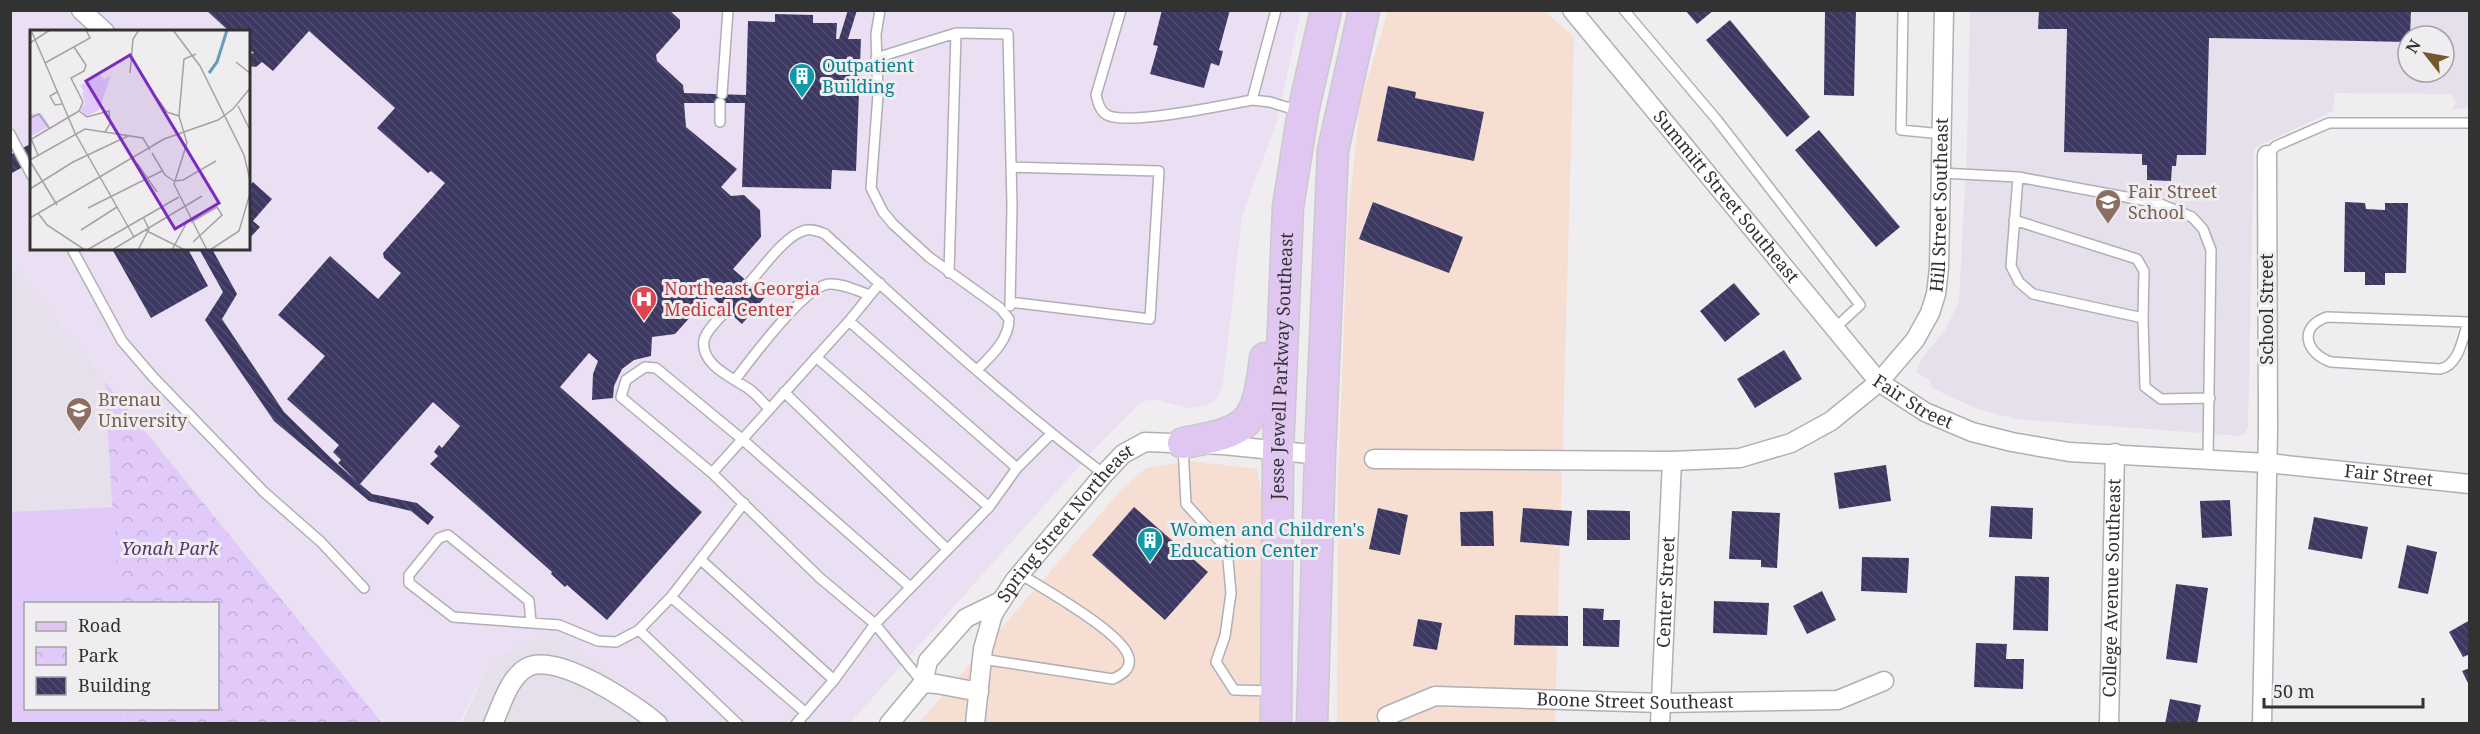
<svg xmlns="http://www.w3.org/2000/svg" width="2480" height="734" font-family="'Noto Serif',serif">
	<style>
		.commercial { fill: #f6ded3 }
		.built { fill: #e5e0eb; fill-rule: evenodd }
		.medical { fill: #ebdff3; fill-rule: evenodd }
		.park { fill: url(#park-crowns) }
		.garden { fill: #e1caf9 }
		.building { fill: url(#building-back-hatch) }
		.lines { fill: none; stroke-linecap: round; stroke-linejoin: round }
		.service-casing { stroke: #b1afb3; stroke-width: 12 }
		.minor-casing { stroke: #b1afb3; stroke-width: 21 }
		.primary-casing { stroke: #cacaca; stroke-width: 33 }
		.service { stroke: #fff; stroke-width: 9 }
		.minor { stroke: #fff; stroke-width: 18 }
		.primary { stroke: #dfc7f1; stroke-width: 30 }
		.labels { text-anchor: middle; stroke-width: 6; stroke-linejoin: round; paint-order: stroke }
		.culture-label { font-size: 18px; fill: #0d838f; stroke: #efedf0; text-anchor: start }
		.education-label { font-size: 18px; fill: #785e54; stroke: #efedf0; text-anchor: start }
		.street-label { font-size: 18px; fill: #333233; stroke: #efedf0 }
		.health-label { font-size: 18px; fill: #be3a42; stroke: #efedf0; text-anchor: start }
		.park-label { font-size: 18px; font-style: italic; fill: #583873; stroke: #efedf0 }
		.inset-river { fill: none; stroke: #649fb7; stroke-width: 3 }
		.inset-road { fill: none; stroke: #a4a2a4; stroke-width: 1.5 }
		.view { fill: #7b2cbf; fill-opacity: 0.15; stroke: #7b2cbf; stroke-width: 3 }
		.inset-edge { fill: none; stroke: #333233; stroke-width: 3 }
	</style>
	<defs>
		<pattern id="park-crowns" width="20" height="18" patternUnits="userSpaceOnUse" patternTransform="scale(1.5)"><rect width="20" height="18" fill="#e1caf9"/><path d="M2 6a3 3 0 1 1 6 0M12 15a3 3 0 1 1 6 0" fill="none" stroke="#c2aed6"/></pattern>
		<pattern id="building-back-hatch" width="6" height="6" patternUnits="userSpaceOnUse" patternTransform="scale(1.5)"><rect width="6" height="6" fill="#3c3862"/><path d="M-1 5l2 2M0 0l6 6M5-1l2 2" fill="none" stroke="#504d70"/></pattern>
	</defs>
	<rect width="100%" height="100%" fill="#efedf0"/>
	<path class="commercial" d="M1388 11H1544L1574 37 1555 723 1337 724 1338 482 1348 218 1360 104Z
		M1192 461 1257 469 1262 498 1261 723 918 724 1121 490 1146 468Z"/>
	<path class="built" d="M1970 11H2469V107L2452 110 2456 102 2452 94 2335 93 2333 111 2254 148 2248 426 2246 432 2240 436 2015 419 1975 408 1947 395 1932 388 1930 380 1916 372 1921 359 1946 329 1959 301 1967 148ZM2408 36H2444V72H2408Z
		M11 263 382 723H11ZM26 604H218V708H26Z
		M555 630 666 723 461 724 490 661Z"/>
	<path class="medical" d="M11 11H1301L1276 124 1242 216 1223 384 1216 400 1205 405 1187 408 1154 399 1141 402 1099 444 850 723H666L555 630 490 661 459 723H382L11 263ZM32 32H249V249H32Z"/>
	<path class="park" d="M105 382 382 723H124L123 709 218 708V604L118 603Z"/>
	<path class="garden" d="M114 507 118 603 26 604V708L123 709V723H11V512Z"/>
	<path class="building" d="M206 10H669L680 20V28L656 55 657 61 683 85 684 93 746 95 748 21 775 22V14L813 15V23H837L836 39H839L848 10H857L848 39H861L856 171 832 170 831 189 742 187 745 103H684L686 127 737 169 721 187 731 196 744 195 760 210 761 237 733 269 765 297 742 324 710 295 675 334 652 337 651 356 634 360 622 369 614 386 613 398 592 400 593 374 598 361 589 353 560 387 702 512 607 620 567 585 565 587 551 574 552 572 430 464 438 456 434 452 439 445 442 448 460 426 433 402 360 484 372 494 417 503 434 517 428 525 411 511 369 501 274 421 205 320 223 292 199 249H212L237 294 222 319 284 412 335 462 357 481 338 463 341 460 333 452 339 445 287 399 325 356 278 315 330 256 378 299 401 273 384 258 383 253 445 183 431 171 428 173 377 128 395 108 309 31 273 71 262 62 256 67 249 66V54L254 53 249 49V32H230Z
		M1162 10H1230L1219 50 1223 51 1219 66 1211 63 1204 88 1150 74 1158 46 1153 45Z
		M1685 10H1714L1697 24Z
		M1825 10H1856L1854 96 1824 95Z
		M2039 10H2411L2410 36H2408V42L2209 38 2206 155H2177L2176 166H2172L2171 181 2147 180V165H2142V154L2064 152 2067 29H2038Z
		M1730 20 1810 117 1787 137 1706 40Z
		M1388 86 1416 92 1415 98 1484 112 1474 161 1377 141Z
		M1819 130 1900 227 1876 247 1795 150Z
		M32 143V162L10 174V155Z
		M253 182 272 199 253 221 260 227 249 239V186Z
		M1373 202 1463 237 1449 273 1359 239Z
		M2345 202 2365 203 2366 209 2385 210V203H2408L2406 273H2385V285H2365V272H2344Z
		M112 249H188L208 286 151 318Z
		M1734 283 1760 314 1725 342 1700 311Z
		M1784 350 1802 379 1755 408 1737 379Z
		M1886 465 1891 501 1839 509 1834 473Z
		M2230 500 2232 536 2202 538 2200 501Z
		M1991 506 2033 508 2032 539 1989 537Z
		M1134 507 1208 572 1165 620 1092 555Z
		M1378 508 1408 515 1400 555 1369 549Z
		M1523 508 1572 511 1569 546 1520 542Z
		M1587 510 1630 511V540H1587Z
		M1493 511 1494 546H1461L1460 512Z
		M1732 511 1780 513 1777 568 1761 567V560L1729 559Z
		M2314 517 2368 527 2362 559 2308 549Z
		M2407 545 2437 552 2428 594 2398 588Z
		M1862 557 1909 558 1907 593 1861 591Z
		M2015 576 2049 577 2048 631 2013 630Z
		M2176 584 2208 588 2197 663 2166 659Z
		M1822 591 1836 620 1807 634 1793 606Z
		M1714 601 1769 603 1767 635 1713 633Z
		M1583 608 1604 609 1603 620H1620L1619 647 1583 646Z
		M1515 615 1568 616V646L1514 645Z
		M1418 619 1442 623 1437 650 1413 646Z
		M2470 620V654L2463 657 2449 632Z
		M1976 643 2007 644 2006 659H2024L2023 689 1974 687Z
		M2470 668V687L2462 671Z
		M2170 699 2201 705 2197 724H2165Z"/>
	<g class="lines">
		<g class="service-casing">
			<path id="service" d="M880 10 876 34 878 95 871 188 883 212 893 224 929 257 1000 308 1009 319C1009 340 991 356 977 370
				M1121 10 1096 95C1098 103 1100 111 1107 115 1128 126 1225 105 1252 100L1270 102 1299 111
				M1624 10 1717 120 1860 305 1835 328
				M1903 10 1901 130 1942 134
				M956 33 1008 34 1012 206 1010 306
				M876 58 956 33 949 273
				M722 94 728 10
				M1252 100 1276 10
				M720 122V103
				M10 134 32 176
				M2267 155 2276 146 2329 123H2470
				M1941 173 2018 177 2158 203 2192 217 2203 229 2211 250 2208 459
				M2018 177 2011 266 2019 282 2033 294 2143 318 2145 387 2161 399 2210 398
				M2014 220 2137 259 2144 271 2143 318
				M72 249 122 341 153 377 264 492 321 542 364 588
				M749 283C762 269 785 236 803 231 810 228 818 231 825 234 916 317 1006 400 1104 474
				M1010 302 1150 319 1159 171 1011 167
				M727 310C720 318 707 329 704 340 700 365 733 378 749 389 756 394 763 402 769 409
				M849 321 1017 468
				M2468 322C2463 337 2459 366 2440 369L2331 362C2305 353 2298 327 2327 317L2468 322H2470
				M816 357 989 507
				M735 380C750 360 805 286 829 284 843 283 857 291 870 295
				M784 392 947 549
				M1183 446 1186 504 1227 549 1231 593 1225 636 1216 662 1234 690 1274 691
				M712 473 849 321 880 283
				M701 560 834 680
				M909 586 743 440 656 368 645 367 626 380 621 397 712 473 820 578 875 624 923 683
				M671 597 806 713
				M531 622 529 601 448 535 439 538 409 575V583L453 617 559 625 598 641 616 642 639 630 671 597 744 503
				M639 630 738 724
				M982 659 1113 679C1121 675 1131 670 1129 659 1127 635 1042 588 1020 574
				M796 724 834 680 875 624 989 507 1017 468 1051 434"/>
		</g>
		<g class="minor-casing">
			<g id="minor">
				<path d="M81 10 105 32"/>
				<path id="s1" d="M1572 10 1879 382 1925 412 1972 432 2012 442 2069 452 2267 463 2470 484"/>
				<path id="s2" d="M1374 459 1672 461 1740 458 1791 443 1831 421 1879 382 1915 340 1930 313 1936 294 1939 268 1944 10"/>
				<path d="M923 683 937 684 979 692"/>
				<path id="s3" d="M1387 716 1435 696 1661 703 1838 700 1884 681"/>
				<path d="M493 724C501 706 509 678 526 668 555 650 635 704 658 724"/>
				<path d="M889 724 923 683 928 661 966 618 1001 601"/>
				<path id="s4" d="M975 724 983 649 993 614 1015 580 1104 474 1123 454 1145 442 1223 445 1320 455"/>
				<path id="s5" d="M1660 724 1672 461"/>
				<path id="s6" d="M2109 724 2115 453"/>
				<path d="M2262 724 2268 431 2267 155"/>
			</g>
		</g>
		<g class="primary-casing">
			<g id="primary">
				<path d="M1183 443C1249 431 1257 426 1265 358"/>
				<path id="s7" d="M1276 724 1278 451 1288 207 1303 112 1326 10"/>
				<path d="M1312 724 1320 455 1333 150 1364 10"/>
			</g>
		</g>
		<use href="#service" class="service"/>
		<use href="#minor" class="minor"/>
		<use href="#primary" class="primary"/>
	</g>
	<defs>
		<g id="building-pin" transform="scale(1.35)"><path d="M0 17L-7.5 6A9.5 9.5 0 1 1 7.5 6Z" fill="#0f9aa8" stroke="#efedf0"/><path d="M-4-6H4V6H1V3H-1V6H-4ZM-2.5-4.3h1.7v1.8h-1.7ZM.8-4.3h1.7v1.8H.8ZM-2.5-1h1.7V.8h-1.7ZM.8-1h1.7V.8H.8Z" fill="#fff"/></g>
		<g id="school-pin" transform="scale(1.35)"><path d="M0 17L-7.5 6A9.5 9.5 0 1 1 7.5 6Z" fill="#8d6e63" stroke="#efedf0"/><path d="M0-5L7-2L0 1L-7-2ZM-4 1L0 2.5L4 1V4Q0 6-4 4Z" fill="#fff"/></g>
		<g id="hospital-pin" transform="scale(1.35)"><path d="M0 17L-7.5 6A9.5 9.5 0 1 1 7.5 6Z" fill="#e0444e" stroke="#efedf0"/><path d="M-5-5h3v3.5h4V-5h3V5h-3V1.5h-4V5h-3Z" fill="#fff"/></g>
		<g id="university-pin" transform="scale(1.35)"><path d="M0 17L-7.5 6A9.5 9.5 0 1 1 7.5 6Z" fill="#8d6e63" stroke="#efedf0"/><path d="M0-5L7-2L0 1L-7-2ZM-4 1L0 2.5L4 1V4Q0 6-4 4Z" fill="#fff"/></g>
	</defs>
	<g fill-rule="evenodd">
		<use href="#building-pin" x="802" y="76"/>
		<use href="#school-pin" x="2108" y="202"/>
		<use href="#hospital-pin" x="644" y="299"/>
		<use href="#university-pin" x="79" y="410"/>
		<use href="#building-pin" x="1150" y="540"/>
	</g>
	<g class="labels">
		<g class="culture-label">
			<text x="822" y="72">Outpatient<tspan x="822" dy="21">Building</tspan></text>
			<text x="1170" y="536">Women and Children's<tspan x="1170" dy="21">Education Center</tspan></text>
		</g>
		<g class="education-label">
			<text x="2128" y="198">Fair Street<tspan x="2128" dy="21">School</tspan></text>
			<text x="98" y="406">Brenau<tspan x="98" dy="21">University</tspan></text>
		</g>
		<g class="street-label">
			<text dy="6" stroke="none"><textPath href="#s1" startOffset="242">Summitt Street Southeast</textPath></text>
			<text dy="6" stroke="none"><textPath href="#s2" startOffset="722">Hill Street Southeast</textPath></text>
			<text transform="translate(2267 309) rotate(-90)" y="6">School Street</text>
			<text dy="6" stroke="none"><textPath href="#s7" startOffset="358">Jesse Jewell Parkway Southeast</textPath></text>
			<text dy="6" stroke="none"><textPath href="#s1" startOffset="522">Fair Street</textPath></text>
			<text dy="6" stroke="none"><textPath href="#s1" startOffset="1008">Fair Street</textPath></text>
			<text dy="6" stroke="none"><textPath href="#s4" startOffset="228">Spring Street Northeast</textPath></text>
			<text dy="6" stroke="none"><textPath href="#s6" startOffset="136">College Avenue Southeast</textPath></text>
			<text dy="6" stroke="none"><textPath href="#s5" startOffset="132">Center Street</textPath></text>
			<text dy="6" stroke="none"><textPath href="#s3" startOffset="252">Boone Street Southeast</textPath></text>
		</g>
		<g class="health-label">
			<text x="664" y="295">Northeast Georgia<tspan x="664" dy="21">Medical Center</tspan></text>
		</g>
		<g class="park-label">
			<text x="170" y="555">Yonah Park</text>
		</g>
	</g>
	<g transform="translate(30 30)">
		<rect width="220" height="220" fill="#efedf0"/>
		<path d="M81 45 69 80 57 86 50 80 55 73 52 63ZM11 83 20 96 1 106 0 84Z" fill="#e1caf9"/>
		<path d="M69 43 74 50 55 63 50 56Z" fill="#e1caf9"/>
		<path class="inset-river" d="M179 43 187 32 197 0"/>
		<path class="inset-road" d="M1 0 45 103 104 207M143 0 170 36 214 125 221 154M0 13 20 0M44 17 56 35 54 41 41 48 53 72 49 81M166 24 154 29 149 86 157 113 144 154 177 220M206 32 221 44M15 33 60 8 56 0M100 43 103 9 109 0M27 62 20 66 25 75 32 74M127 68 137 82 149 86M208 76 221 102M49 81 57 87 79 81 80 94 75 102M0 88 9 84 19 98M0 106 8 125M0 110 49 81M122 123 135 145 144 151M0 130 55 99 113 108 120 120M0 131 27 175M107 133 127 162M144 151 153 150 186 131M0 159 43 132 98 106M58 178 132 141M8 183 17 195 55 220M0 188 134 109 188 90 203 79 221 57M161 192 187 177 192 185 163 212M51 200 87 177M115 200 155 220M57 220 149 167M82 220 172 166M108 220 119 199 113 187M142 220 158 190M180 220 209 201 221 160"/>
		<path class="view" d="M100 25 189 173 145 199 56 51Z"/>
		<rect width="220" height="220" class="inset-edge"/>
	</g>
	<rect width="2480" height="734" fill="none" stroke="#333233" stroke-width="24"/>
	<rect x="24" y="602" width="195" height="108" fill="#efedf0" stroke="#a4a2a4" stroke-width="1.5"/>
	<rect x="36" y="622" width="30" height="9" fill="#dfc7f1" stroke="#a4a2a4" stroke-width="1.5"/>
	<text x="78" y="632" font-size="18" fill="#333233">Road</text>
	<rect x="36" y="647" width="30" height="18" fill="url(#park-crowns)" stroke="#a4a2a4" stroke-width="1.5"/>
	<text x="78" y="662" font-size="18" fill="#333233">Park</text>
	<rect x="36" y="677" width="30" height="18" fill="url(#building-back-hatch)" stroke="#a4a2a4" stroke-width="1.5"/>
	<text x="78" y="692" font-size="18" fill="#333233">Building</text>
	<g transform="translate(2426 54) rotate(301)"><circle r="28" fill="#efedf0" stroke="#a4a2a4" stroke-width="1.5"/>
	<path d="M0-4.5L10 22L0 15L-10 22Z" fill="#74582b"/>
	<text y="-9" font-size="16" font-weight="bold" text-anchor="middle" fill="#333233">N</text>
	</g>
	<path d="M2264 698v9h159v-9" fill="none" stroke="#333233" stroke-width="3"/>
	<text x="2273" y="698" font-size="18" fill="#333233" stroke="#efedf0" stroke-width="4.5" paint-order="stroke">50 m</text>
</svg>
